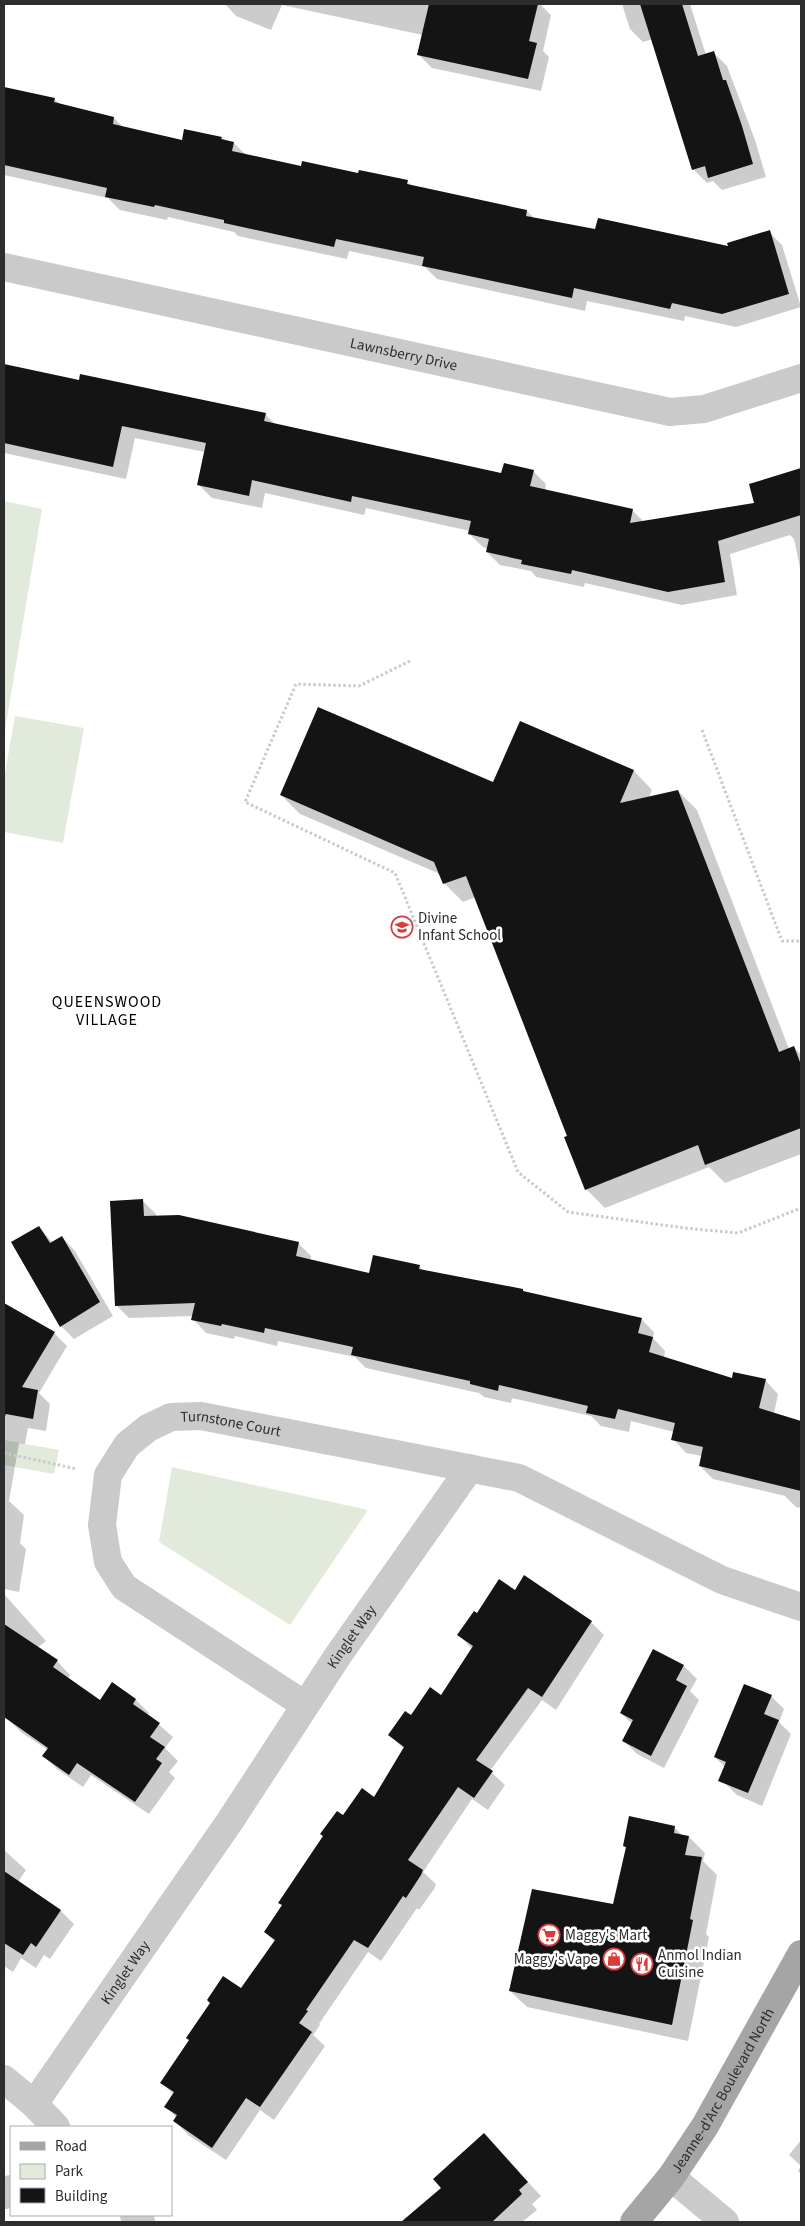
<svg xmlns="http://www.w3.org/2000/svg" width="805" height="2226" font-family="'Source Sans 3',sans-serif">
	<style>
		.green { fill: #e2eadb }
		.shadow { fill: #0003 }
		.building { fill: #141414 }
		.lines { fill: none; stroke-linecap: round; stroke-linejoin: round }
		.path { stroke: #cacaca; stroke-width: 3; stroke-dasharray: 2.5 2.5; stroke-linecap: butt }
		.minor { stroke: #cacaca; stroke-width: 28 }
		.major { stroke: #a5a5a5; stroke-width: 28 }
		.labels { text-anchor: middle; stroke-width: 5; stroke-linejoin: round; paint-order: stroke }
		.street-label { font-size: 15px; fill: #2d2d2d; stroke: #fff }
		.poi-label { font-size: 15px; fill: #2d2d2d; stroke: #fff; text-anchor: start }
		.neighbourhood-label { font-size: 16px; letter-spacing: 1px; fill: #000; stroke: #fff }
	</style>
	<rect width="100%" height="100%" fill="#fff"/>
	<path class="green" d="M4 501 42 509 4 736Z
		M15 716 84 728 63 843 4 832V779Z
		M4 1440 59 1450 54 1474 4 1465Z
		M172 1467 368 1510 290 1625 159 1542Z"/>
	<path class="shadow" d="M225 4H540L551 15 543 51 549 57 541 91 432 68 419 55 423 35 282 5 271 30 236 16Z
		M622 4H690L706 55 714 53 727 66 755 140 766 177 722 190 713 181 707 183 693 169 653 39 643 42 630 29Z
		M4 96 54 99 61 105 114 118 124 128 182 142 221 138 234 143 246 155 302 167 407 182 412 186 527 211 534 218 596 231 730 248 769 232 782 245 801 307 736 327 685 316 684 321 587 301 585 311 437 279 425 267 349 251 347 259 238 236 234 232 168 217 167 220 120 210 108 198 4 175Z
		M4 365 80 382 265 414 276 425 502 474 533 471 546 484 545 491 632 510 644 522 756 504 750 485 801 469V573L794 539 790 535 730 554 737 595 682 605 585 583 584 587 536 577 531 571 500 565 487 552 488 549 483 547 469 534 470 531 366 508 364 515 265 493 262 508 212 498 199 485 205 452 135 438 126 479 4 453Z
		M521 722 634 771 652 790 649 797 678 791 697 810 789 1049 794 1047 801 1055V1154L725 1183 709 1167 605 1208 586 1189 569 1137 476 897 463 902 444 883 440 874 300 814 281 795 494 784Z
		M143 1201 156 1214V1217L298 1243 311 1256 310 1261 370 1275 419 1266 424 1271 523 1290 526 1293 641 1319 654 1332 653 1338 665 1351 664 1358 732 1379 765 1380 778 1394 774 1414 801 1422V1508L796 1507 785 1496 713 1479 700 1466 702 1456 686 1453 673 1439 674 1432 631 1421 629 1432 601 1426 591 1416 512 1398 511 1403 484 1397 479 1393 366 1368 355 1357 278 1341 277 1346 235 1336 234 1339 206 1333 193 1319 194 1316 129 1318 116 1305Z
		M39 1227 53 1243 62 1237 75 1251 113 1316 74 1339 61 1326Z
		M4 1305 54 1333 67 1346 39 1393 50 1404 46 1431 28 1428 25 1444 19 1443 9 1501 24 1515 20 1543 26 1549 19 1592 4 1589Z
		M515 1591 591 1622 604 1635 556 1710 542 1700 490 1771 505 1785 488 1810 472 1799 423 1872 436 1884 434 1889 419 1910 417 1908 381 1961 368 1952 319 2024 320 2025 313 2035 325 2046 274 2120 260 2110 226 2160 188 2135 175 2121 177 2118 166 2107 174 2095 162 2083 241 1990 275 1942 265 1932 343 1817 375 1799 404 1749 390 1735 411 1717 442 1697 472 1649 459 1635 477 1615Z
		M4 1594 46 1641 37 1648 57 1661 70 1675 68 1679 100 1701 112 1684 136 1700 149 1713 148 1715 173 1737 165 1748 178 1761 169 1772 175 1778 149 1814 91 1775 83 1787 57 1769 44 1756 48 1750 22 1733 4 1715Z
		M684 1666 697 1679 690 1691 699 1700 664 1768 637 1754 624 1741 632 1724 621 1713Z
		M771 1696 784 1709 779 1722 791 1734 762 1806 737 1795 724 1782 725 1767 715 1757Z
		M674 1827 683 1836 689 1837 705 1853 703 1861 717 1875 706 1934 709 1937 688 2041 527 2007 510 1991 614 1905 627 1848 624 1846Z
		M4 1850 26 1870 18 1882 61 1911 74 1924 50 1959 44 1955 36 1968 21 1958 13 1972 4 1966Z
		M484 2135 541 2196 532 2204 537 2210 522 2222H405L443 2188Z
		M801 2140V2174L798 2171 801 2166 789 2155Z"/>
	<path class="building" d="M429 4H538L529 41 537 43 528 79 417 55Z
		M640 4H682L698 56 714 51 723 80H726L742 126 753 164 708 178 705 166 692 170Z
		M4 87 55 98 54 102 114 117 113 124 182 140 184 129 222 137 221 139 234 142 232 151 301 166 302 161 358 173 359 170 408 180 407 184 527 210 526 216 595 229 598 218 728 246 727 243 770 230 789 294 722 314 672 303 670 309 574 288 572 298 422 266 424 257 336 239 334 247 224 223V220L155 205 154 207 105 197 107 188 4 165Z
		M4 364 79 380 80 374 266 413 264 421 501 473 504 463 534 470 530 486 633 509 630 523 754 503 749 484 801 468V515L718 541 725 582 668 592 572 570 571 574 521 564 522 560 486 552 489 539 468 534 471 521 352 496 351 502 252 480 249 496 197 485 206 443 122 426 113 467 4 443Z
		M318 707 493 782 520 721 634 770 620 803 678 790 779 1052 794 1046 801 1065V1128L705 1165 698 1145 585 1190 564 1137 567 1136 466 876 443 884 434 862 280 795Z
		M143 1199 144 1216 179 1215 299 1242 296 1256 369 1273 373 1255 420 1265 419 1269 523 1289V1291L642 1318 638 1333 653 1337 649 1352 732 1378 733 1372 766 1379 759 1408 801 1421V1491L699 1466 703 1447 671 1440 675 1423 618 1409 615 1419 586 1413 588 1406 499 1385 498 1391 470 1384V1381L351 1355 353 1347 265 1328 264 1333 222 1324 221 1326 191 1320 195 1303 115 1306 110 1201Z
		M39 1226 50 1243 62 1236 100 1302 60 1327 11 1242Z
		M4 1303 55 1332 22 1387 38 1390 33 1419 6 1414 4 1418Z
		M524 1575 592 1621 542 1697 528 1688 476 1760 493 1771 474 1798 458 1787 408 1860 423 1870 421 1875 406 1898 403 1896 368 1948 354 1940 306 2010 308 2011 299 2023 312 2032 260 2107 246 2098 212 2148 173 2121 177 2115 164 2107 174 2092 160 2083 189 2040 186 2038 210 2003 207 2000 223 1976 241 1988 275 1940 264 1932 282 1905 278 1903 323 1836 320 1834 337 1811 343 1815 362 1788 374 1797 404 1747 388 1735 405 1711 411 1715 430 1687 441 1695 473 1646 457 1635 474 1611 477 1613 499 1579 515 1590Z
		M4 1624 58 1660 53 1667 100 1700 112 1682 136 1699 133 1704 160 1723 150 1737 165 1747 156 1759 162 1763 135 1802 77 1763 69 1775 42 1756 48 1748 4 1717Z
		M653 1649 684 1665 676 1680 687 1686 651 1756 622 1741 633 1720 620 1713Z
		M744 1684 772 1695 764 1714 779 1720 748 1793 718 1781 726 1762 714 1757Z
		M629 1816 675 1826 674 1833 689 1836 685 1855 702 1857 690 1919 693 1920 672 2025 509 1991 532 1889 613 1904 626 1847 623 1846Z
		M4 1871 61 1910 36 1947 31 1943 23 1955 4 1943Z
		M484 2133 528 2182 519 2190 522 2194 492 2222H401L441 2188 433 2179Z"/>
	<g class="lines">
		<path class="path" d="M410 661 359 686 296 684 245 802 395 873 518 1172 568 1212 685 1228 738 1233 801 1208
			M702 730 782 941H801
			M4 1453 77 1469"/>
		<g class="minor">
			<path id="s1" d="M4 267 670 412 704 409 801 378"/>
			<path id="s2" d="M305 1705 124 1587 108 1562 102 1525 108 1475 127 1445 148 1428 171 1417 201 1416 519 1478 722 1580 801 1607"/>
			<path d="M4 2079 34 2104 56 2127"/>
			<path id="s3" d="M34 2104 230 1821 339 1654 470 1468"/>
			<path d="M671 2177 725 2222"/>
			<path d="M4 2195 11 2189"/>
			<path d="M134 2215 141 2222"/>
		</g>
		<path class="major" id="s4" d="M634 2222 671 2177 705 2126 801 1954"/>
	</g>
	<defs>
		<g id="school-ring" transform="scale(1.125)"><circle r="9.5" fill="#fff" stroke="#d83b3c" stroke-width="1.5"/><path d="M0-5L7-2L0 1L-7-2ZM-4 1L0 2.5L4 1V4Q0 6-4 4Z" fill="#d83b3c"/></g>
		<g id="supermarket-ring" transform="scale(1.125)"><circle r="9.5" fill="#fff" stroke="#d83b3c" stroke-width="1.5"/><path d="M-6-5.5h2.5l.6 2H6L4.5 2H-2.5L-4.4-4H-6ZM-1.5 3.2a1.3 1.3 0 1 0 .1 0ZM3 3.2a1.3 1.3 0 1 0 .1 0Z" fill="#d83b3c"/></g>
		<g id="shop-ring" transform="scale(1.125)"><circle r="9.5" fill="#fff" stroke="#d83b3c" stroke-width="1.5"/><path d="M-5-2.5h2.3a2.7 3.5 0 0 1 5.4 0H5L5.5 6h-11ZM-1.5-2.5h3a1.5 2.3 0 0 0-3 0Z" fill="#d83b3c"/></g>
		<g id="restaurant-ring" transform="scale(1.125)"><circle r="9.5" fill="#fff" stroke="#d83b3c" stroke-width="1.5"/><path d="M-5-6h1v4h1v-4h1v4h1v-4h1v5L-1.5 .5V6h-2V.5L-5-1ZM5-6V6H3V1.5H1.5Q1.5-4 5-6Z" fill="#d83b3c"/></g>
	</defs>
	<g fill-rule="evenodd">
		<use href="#school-ring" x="402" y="927"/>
		<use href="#supermarket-ring" x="549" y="1935"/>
		<use href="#shop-ring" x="614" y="1959"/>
		<use href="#restaurant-ring" x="642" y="1964"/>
	</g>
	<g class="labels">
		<g class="street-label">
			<text dy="5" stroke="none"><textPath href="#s1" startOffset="409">Lawnsberry Drive</textPath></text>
			<text dy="5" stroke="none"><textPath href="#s2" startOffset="482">Turnstone Court</textPath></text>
			<text dy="5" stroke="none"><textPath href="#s3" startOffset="565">Kinglet Way</textPath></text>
			<text dy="5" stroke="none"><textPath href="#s3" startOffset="160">Kinglet Way</textPath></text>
			<text dy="5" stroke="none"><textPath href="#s4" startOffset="159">Jeanne-d'Arc Boulevard North</textPath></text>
		</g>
		<g class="poi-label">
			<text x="418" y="923">Divine<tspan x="418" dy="17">Infant School</tspan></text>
			<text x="565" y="1940">Maggy's Mart</text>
			<text x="658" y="1960">Anmol Indian<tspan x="658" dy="17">Cuisine</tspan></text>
			<text x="598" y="1964" text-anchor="end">Maggy's Vape</text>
		</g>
		<g class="neighbourhood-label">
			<text x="107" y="1007">QUEENSWOOD<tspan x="107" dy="18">VILLAGE</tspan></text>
		</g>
	</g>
	<rect width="805" height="2226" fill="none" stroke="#2d2d2d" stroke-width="10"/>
	<rect x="10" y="2126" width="162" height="90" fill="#ffffff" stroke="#ababab"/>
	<rect x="20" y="2142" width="25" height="8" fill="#a5a5a5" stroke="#ababab"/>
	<text x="55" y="2151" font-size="15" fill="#2d2d2d">Road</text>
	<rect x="20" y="2164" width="25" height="15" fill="#e2eadb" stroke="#ababab"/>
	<text x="55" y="2176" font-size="15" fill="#2d2d2d">Park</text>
	<rect x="20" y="2188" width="25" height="15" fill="#141414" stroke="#ababab"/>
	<text x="55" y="2201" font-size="15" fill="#2d2d2d">Building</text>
</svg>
